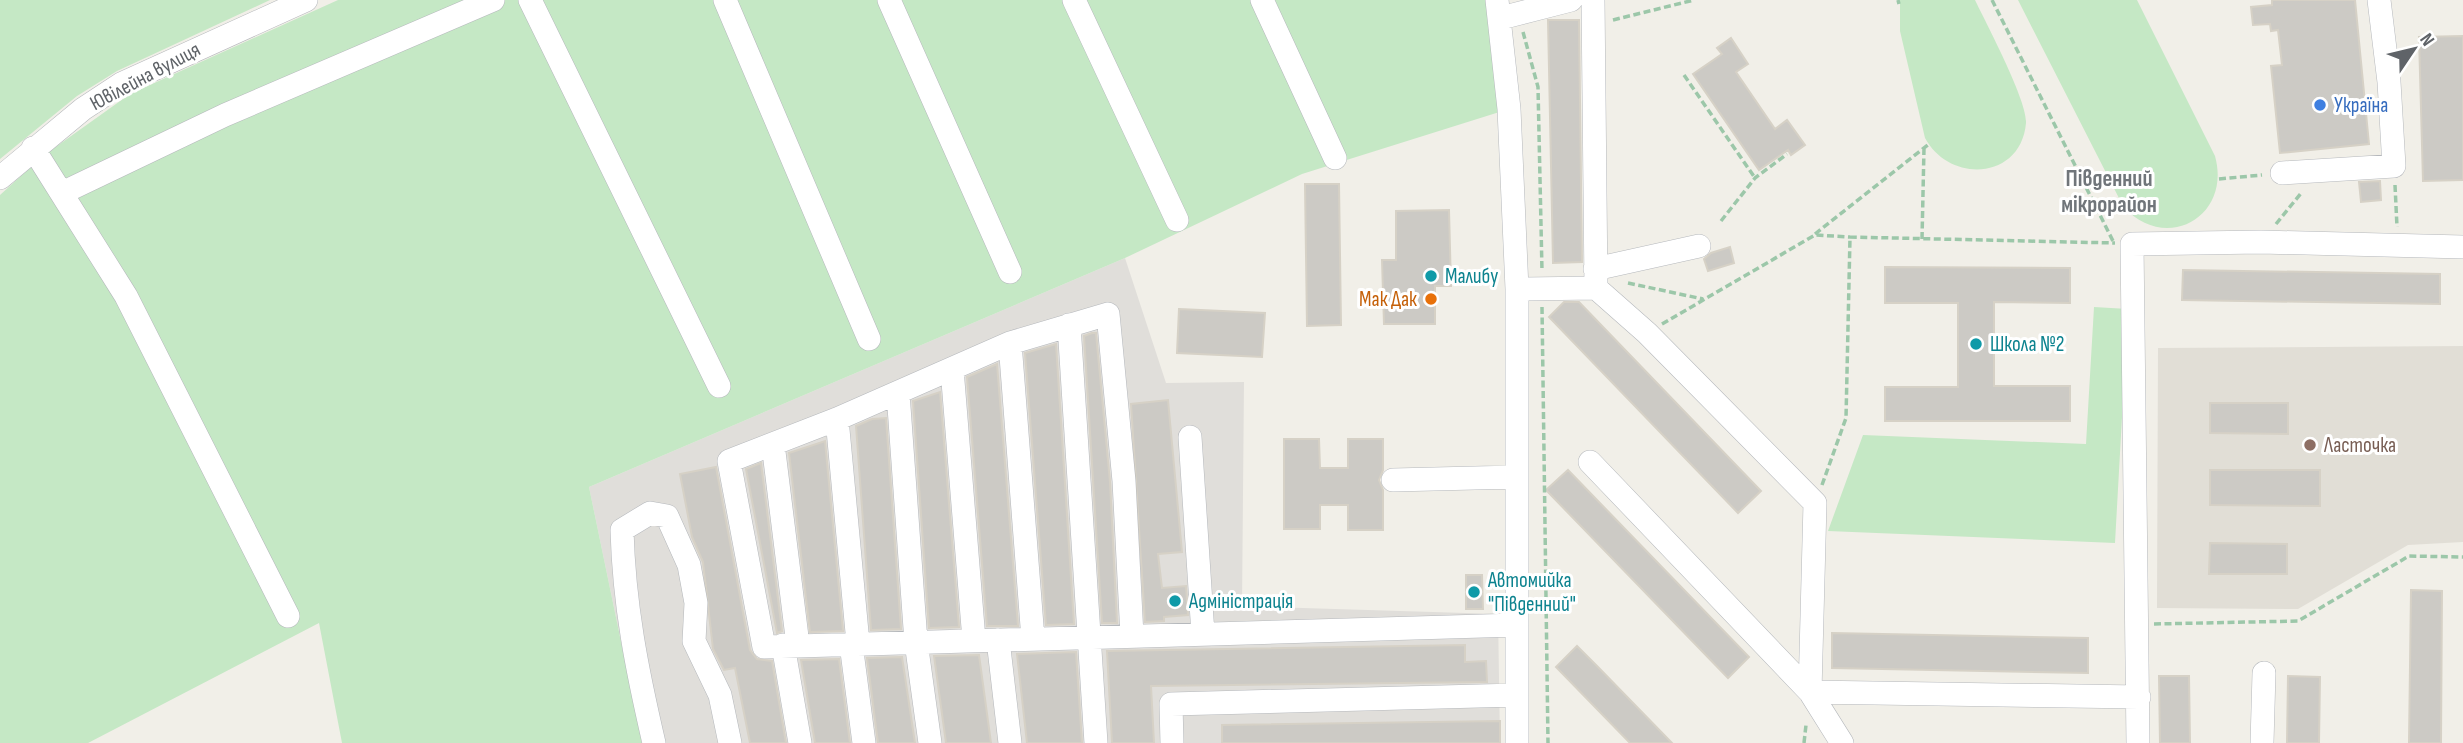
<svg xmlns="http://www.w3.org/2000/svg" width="2463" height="743" font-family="'Sofia Sans Condensed',sans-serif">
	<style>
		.industrial { fill: #e0deda }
		.education { fill: #e1ded6 }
		.green { fill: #c5e8c5 }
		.building { fill: #cccac5; stroke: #d6d1c6; stroke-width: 2 }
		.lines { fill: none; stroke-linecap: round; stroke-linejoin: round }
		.minor-casing { stroke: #b5b8bc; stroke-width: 24 }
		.path { stroke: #9cc7a9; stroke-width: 3.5; stroke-dasharray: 7 3.5; stroke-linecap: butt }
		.minor { stroke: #fff; stroke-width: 23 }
		.shop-dot { fill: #3f7fe0; stroke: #fff; stroke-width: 2.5 }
		.culture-dot { fill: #0f9aa8; stroke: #fff; stroke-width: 2.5 }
		.food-dot { fill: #e8710a; stroke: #fff; stroke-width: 2.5 }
		.education-dot { fill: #8d6e63; stroke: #fff; stroke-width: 2.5 }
		.labels { text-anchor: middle; stroke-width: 6; stroke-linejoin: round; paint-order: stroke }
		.street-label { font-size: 21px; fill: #5f6368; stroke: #fff }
		.shop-label { font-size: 21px; fill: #366cbe; stroke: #fff; text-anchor: start }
		.culture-label { font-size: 21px; fill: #0d838f; stroke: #fff; text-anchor: start }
		.food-label { font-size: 21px; fill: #c56008; stroke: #fff; text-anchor: end }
		.education-label { font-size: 21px; fill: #785e54; stroke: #fff; text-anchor: start }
		.neighbourhood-label { font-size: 23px; font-weight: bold; fill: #70757a; stroke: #fff }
	</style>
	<rect width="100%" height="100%" fill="#f1efe8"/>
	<path class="industrial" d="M1125 258 1166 383 1244 382 1242 606 1498 614 1500 743H642L589 487Z"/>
	<path class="education" d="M2463 346V542L2408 545 2298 609 2157 608 2158 348Z"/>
	<path class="green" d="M0 0H270L117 71 77 96 0 159Z
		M338 0H1497L1509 109 1302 174 1125 258 589 487 642 743H342L319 623 88 743H0V195L43 156 130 94Z
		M1900 0H1975C1986 23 2028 102 2026 123 2021 180 1950 184 1925 138L1900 31Z
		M2018 0H2137L2215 156C2232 217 2165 254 2123 206Z
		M2094 307 2128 309 2115 543 1828 531 1863 435 2086 444Z"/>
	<path class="building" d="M2272 0H2355L2369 144 2280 153 2271 66 2282 65 2278 30 2271 31 2270 24 2253 25 2251 7 2272 5Z
		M1548 20H1579L1582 262 1553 263Z
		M2463 36V180L2423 181 2419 37Z
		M1731 38 1748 64 1736 72 1775 129 1787 120 1805 145 1791 155 1788 150 1759 170 1693 74 1722 54 1717 48Z
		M2380 181 2381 200 2361 202 2359 182Z
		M1305 184H1339L1341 325 1307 326Z
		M1449 210 1451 286H1435V324H1384L1382 260H1396V211Z
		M1730 247 1734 263 1708 271 1704 259 1711 253Z
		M1885 267 2070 268V303L1994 302V386H2070V421H1885V387H1958V303H1885Z
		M2183 270 2440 274V304L2182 300Z
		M1564 302H1579L1761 491 1738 513 1549 317Z
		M1179 309 1265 313 1262 357 1177 353Z
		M1092 333H1096L1110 482 1117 623H1102L1084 336Z
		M1056 344 1074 624 1046 625 1025 353Z
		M997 364 1018 626H987L967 377Z
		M940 392 959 627 929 628 913 401Z
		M1168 400 1182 552 1158 554 1162 588 1186 586 1188 615 1164 617V621L1145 622 1131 404Z
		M2210 403H2288V434L2210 433Z
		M886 418 901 629 871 630 856 426 872 419Z
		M1284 439H1319L1320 468H1348V439H1383V470L1379 480 1383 490V530H1348V505H1320V529H1284Z
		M825 441 843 631 810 632 789 453Z
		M761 463 782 631 777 633 746 469Z
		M716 467 750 650 757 659 772 661 786 743H750L735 668 724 670 713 649 703 562 692 537 680 474Z
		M1568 470 1749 657 1728 678 1546 490Z
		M2210 470H2320V506L2210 505Z
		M2210 543 2287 544V574H2209Z
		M1466 575H1482L1483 609H1466Z
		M2411 590 2442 591 2441 743H2409Z
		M1832 633 2088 638V673L1832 668Z
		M1465 645V662L1486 661 1487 682 1151 686 1154 743H1112L1107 651Z
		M1577 646 1598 667 1672 743H1630L1556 667Z
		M1076 652 1082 743H1027L1017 654Z
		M979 655 991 743H946L934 656Z
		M902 657 915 743H878L867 658Z
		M839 659 850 743H815L801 660Z
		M2159 676H2189L2190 743H2160Z
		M2288 676 2320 677 2319 743H2287Z
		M1500 721V743H1222V725Z"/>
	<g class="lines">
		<g class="minor-casing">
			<path id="minor" d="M530 0 719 386
				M725 0 869 339
				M889 0 1010 272
				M1074 0 1177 220
				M1262 0 1335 158
				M1497 0 1509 109 1517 289V743
				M1593 0 1596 288
				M1501 18 1571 0
				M33 148 126 296 288 616
				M2282 173 2394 166 2389 82 2379 0
				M0 178 83 109 121 84 306 0
				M62 193 225 115 493 0
				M1595 269 1699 246
				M1517 289 1596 288 1647 333 1815 503 1810 692 1842 743
				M1069 325 1096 743
				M1010 343 1033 639
				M952 369 974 640
				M898 393 916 642 930 743
				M837 419 858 643
				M1190 437 1203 634
				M773 444 798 645
				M1590 462 1810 692 2139 697
				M1393 480 1516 477
				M1132 636 1124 481 1108 314 1010 343 837 419 729 461 764 647 1517 625
				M998 640 1010 743
				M851 644 864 743
				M783 645 800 743
				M654 743C637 670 624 605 622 530L650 513 667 516 689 565 696 603 694 641 720 695 730 743
				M1172 743 1171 704 1517 695
				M2138 743 2132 244 2261 242 2463 247
				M2262 743 2264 673"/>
		</g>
		<path class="path" d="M1898 0 1899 4
			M1992 0 2113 241
			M1613 20 1694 0
			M1523 32 1538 87 1542 271
			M1684 75 1755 178
			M2219 179 2262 175
			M2395 185 2397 227
			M1721 221 1755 178 1787 154
			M2276 224 2302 192
			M1815 234 1929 144
			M1922 239 1924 148
			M1628 283 1703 299
			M1542 307 1548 743
			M1662 324 1815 235 1850 237
			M1822 485 1846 418 1850 237 2115 243
			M2154 624 2298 621 2409 556 2463 557
			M1804 743 1806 725"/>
		<use href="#minor" class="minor"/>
	</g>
	<circle class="shop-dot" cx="2320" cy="105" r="7"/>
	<g class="culture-dot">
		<circle cx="1431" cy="276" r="7"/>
		<circle cx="1976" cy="344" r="7"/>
		<circle cx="1474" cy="592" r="7"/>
		<circle cx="1175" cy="601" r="7"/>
	</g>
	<circle class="food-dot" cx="1431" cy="299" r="7"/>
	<circle class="education-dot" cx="2310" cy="445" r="7"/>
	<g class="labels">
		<g class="street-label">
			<text transform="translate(145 76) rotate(-28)" y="7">Ювілейна вулиця</text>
		</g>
		<g class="shop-label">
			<text x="2334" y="112">Україна</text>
		</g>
		<g class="culture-label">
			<text x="1445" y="283">Малибу</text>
			<text x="1990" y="351">Школа №2</text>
			<text x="1488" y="587">Автомийка<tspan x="1488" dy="24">"Південний"</tspan></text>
			<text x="1189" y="608">Адміністрація</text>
		</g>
		<g class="food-label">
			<text x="1417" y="306">Мак Дак</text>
		</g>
		<g class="education-label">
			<text x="2324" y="452">Ласточка</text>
		</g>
		<g class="neighbourhood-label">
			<text x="2109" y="186">Південний<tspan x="2109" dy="26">мікрорайон</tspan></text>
		</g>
	</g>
	<g transform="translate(2414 49) rotate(55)" stroke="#ffffff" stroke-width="5" paint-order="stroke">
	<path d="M0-5L12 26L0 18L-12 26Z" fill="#5f6368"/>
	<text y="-10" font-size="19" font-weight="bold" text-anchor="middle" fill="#5f6368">N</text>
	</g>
</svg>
